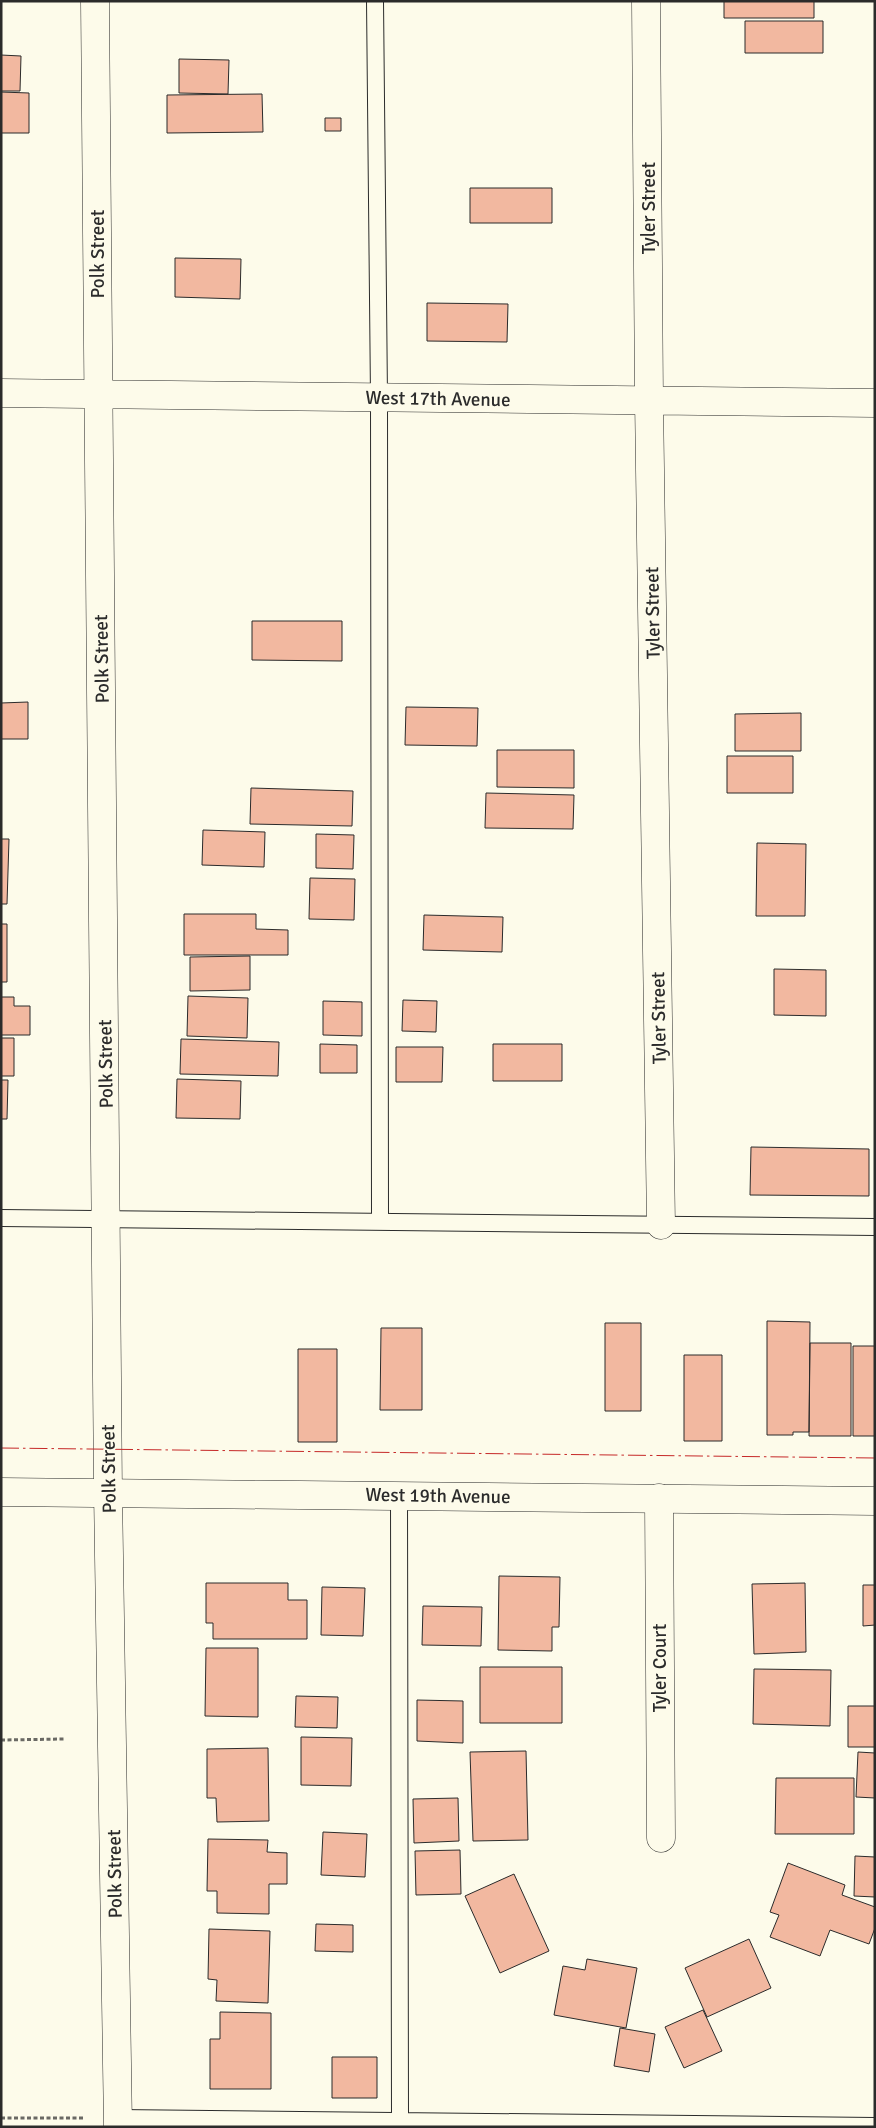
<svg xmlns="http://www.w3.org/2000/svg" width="876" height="2128" font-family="Signika,sans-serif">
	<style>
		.building { fill: #f2b8a0; stroke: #2b2b2b }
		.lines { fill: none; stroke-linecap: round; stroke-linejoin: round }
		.lane-casing { stroke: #2b2b2b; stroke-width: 18 }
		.street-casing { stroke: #2b2b2b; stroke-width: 29 }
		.secondary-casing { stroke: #2b2b2b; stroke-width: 29 }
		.path { stroke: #6a6964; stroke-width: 3; stroke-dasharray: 4 2.5; stroke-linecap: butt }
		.lane { stroke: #fdfbea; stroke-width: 16 }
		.street { stroke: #fdfbea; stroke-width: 28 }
		.secondary { stroke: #fdfbea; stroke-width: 28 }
		.power { stroke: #c62828; stroke-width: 1; stroke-dasharray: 18 4 2.5 4; stroke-linecap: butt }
		.labels { text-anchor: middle; stroke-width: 4; stroke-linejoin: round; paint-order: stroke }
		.street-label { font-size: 19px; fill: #2b2b2b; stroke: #fdfbea }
	</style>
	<rect width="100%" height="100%" fill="#fdfbea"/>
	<path class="building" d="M724 1H814V18H724Z
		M745 21H823V53H745Z
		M1 55 21 56 20 91H1Z
		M179 59 229 60 228 94 179 93Z
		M1 92 29 93V133H1Z
		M262 94 263 132 167 133V95Z
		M325 118H341V131H325Z
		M470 188H552V223H470Z
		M175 258 241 259 240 299 175 297Z
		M427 303 508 304 507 342 427 341Z
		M252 621H342V661L252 660Z
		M28 702V739H1V703Z
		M406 707 478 708 477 746 405 745Z
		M801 713V751H735V714Z
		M497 750H574V788L497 787Z
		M727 756H793V793H727Z
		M251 788 353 791 352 826 250 824Z
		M486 793 574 795 573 829 485 828Z
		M203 830 265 832 264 867 202 865Z
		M316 834 354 835 353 869 316 868Z
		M1 839H9L7 904H1Z
		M757 843 806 844 805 916H756Z
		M310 878 355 879 354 920 309 919Z
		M184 914H256V929L288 930V955H184Z
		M424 915 503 917 502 952 423 950Z
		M1 924H7V982H1Z
		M250 956V990L190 991V957Z
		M774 969 826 970V1016L774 1015Z
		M188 996 248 998 247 1038 187 1036Z
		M1 997H14V1006H30V1035H1Z
		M403 1000 437 1001 436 1032 402 1031Z
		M323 1001 362 1002V1036L323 1035Z
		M1 1038H14V1076H1Z
		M181 1039 279 1042 278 1076 180 1074Z
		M320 1044 357 1045V1073H320Z
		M493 1044H562V1081H493Z
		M396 1047H443L442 1082H396Z
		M177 1079 241 1081 240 1119 176 1118Z
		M1 1080H8L7 1119H1Z
		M751 1147 869 1149V1196L750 1195Z
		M767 1321 810 1322 809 1432H793V1435H767Z
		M605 1323H641V1411H605Z
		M381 1328H422V1410H380Z
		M810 1343H851V1436H809Z
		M853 1346H875V1436H853Z
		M298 1349H337V1442H298Z
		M684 1355H722V1441H684Z
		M499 1576 560 1577 559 1627H552V1651L498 1650Z
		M206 1583H288V1600H307V1639H213V1623H206Z
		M805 1583 806 1652 754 1654 752 1584Z
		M863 1585H875V1625L863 1626Z
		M322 1587 365 1588 363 1636 321 1635Z
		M423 1606 482 1607 481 1646 422 1645Z
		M206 1648H258V1717L205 1716Z
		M480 1667H562V1723H480Z
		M754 1669 831 1670 830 1726 753 1724Z
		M296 1696 338 1697 337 1728 295 1727Z
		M417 1700 463 1701V1743L417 1741Z
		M848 1706H875V1747H848Z
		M301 1737 352 1738 351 1786 301 1785Z
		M268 1748 269 1821 217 1822 216 1798H207V1749Z
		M526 1751 528 1840 473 1841 470 1752Z
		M858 1752 875 1753V1798L856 1797Z
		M776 1778H854V1834H775Z
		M458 1798 459 1841 414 1843 413 1799Z
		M323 1832 367 1834 365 1877 321 1875Z
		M208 1839 268 1840 267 1852 287 1853V1884H269V1914L217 1913V1891H207Z
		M460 1850 461 1894 416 1895 415 1851Z
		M855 1856 875 1857V1897L854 1896Z
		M788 1863 845 1885 842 1895 875 1907V1928L869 1944 830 1930 820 1956 770 1937 779 1915 770 1912Z
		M514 1874 549 1951 500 1973 465 1896Z
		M316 1924 353 1925V1952L315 1951Z
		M209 1929 270 1931 268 2003 216 2001 217 1980 208 1979Z
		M749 1939 771 1988 707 2017 685 1968Z
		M587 1959 637 1968 626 2028 554 2015 563 1966 585 1970Z
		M703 2010 722 2051 684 2068 665 2027Z
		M220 2012 271 2013V2089H210V2039H220Z
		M620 2028 655 2034 649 2072 614 2066Z
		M332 2057H377V2098H332Z"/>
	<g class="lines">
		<g class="lane-casing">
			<path id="lane" d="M375 1 379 397 380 1222
				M1 1218 875 1227
				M399 1495 400 2122
				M118 2118 875 2126"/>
		</g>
		<g class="street-casing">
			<path id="street" d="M95 1 108 1492 118 2127
				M646 1 649 400 661 1225
				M1 393 875 403
				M659 1498 661 1838"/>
		</g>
		<g class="secondary-casing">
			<path id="secondary" d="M1 1492 875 1501"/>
		</g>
		<path class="path" d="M1 1740 64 1739
			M1 2118H85"/>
		<use href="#lane" class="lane"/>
		<use href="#street" class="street"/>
		<use href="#secondary" class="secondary"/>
		<path class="power" d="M1 1448 875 1458"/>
	</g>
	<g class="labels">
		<g class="street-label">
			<text transform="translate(648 208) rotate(-90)" y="7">Tyler Street</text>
			<text transform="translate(97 254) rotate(-90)" y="7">Polk Street</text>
			<text transform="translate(438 398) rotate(1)" y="7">West 17th Avenue</text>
			<text transform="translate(652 613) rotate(-91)" y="7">Tyler Street</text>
			<text transform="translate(101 659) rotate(-91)" y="7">Polk Street</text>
			<text transform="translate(658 1018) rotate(-91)" y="7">Tyler Street</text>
			<text transform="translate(105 1064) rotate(-91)" y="7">Polk Street</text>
			<text transform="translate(108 1469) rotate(-91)" y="7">Polk Street</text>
			<text transform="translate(438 1495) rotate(1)" y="7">West 19th Avenue</text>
			<text transform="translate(659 1668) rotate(-90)" y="7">Tyler Court</text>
			<text transform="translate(114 1874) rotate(-91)" y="7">Polk Street</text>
		</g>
	</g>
	<rect width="876" height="2128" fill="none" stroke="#2b2b2b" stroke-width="5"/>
</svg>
